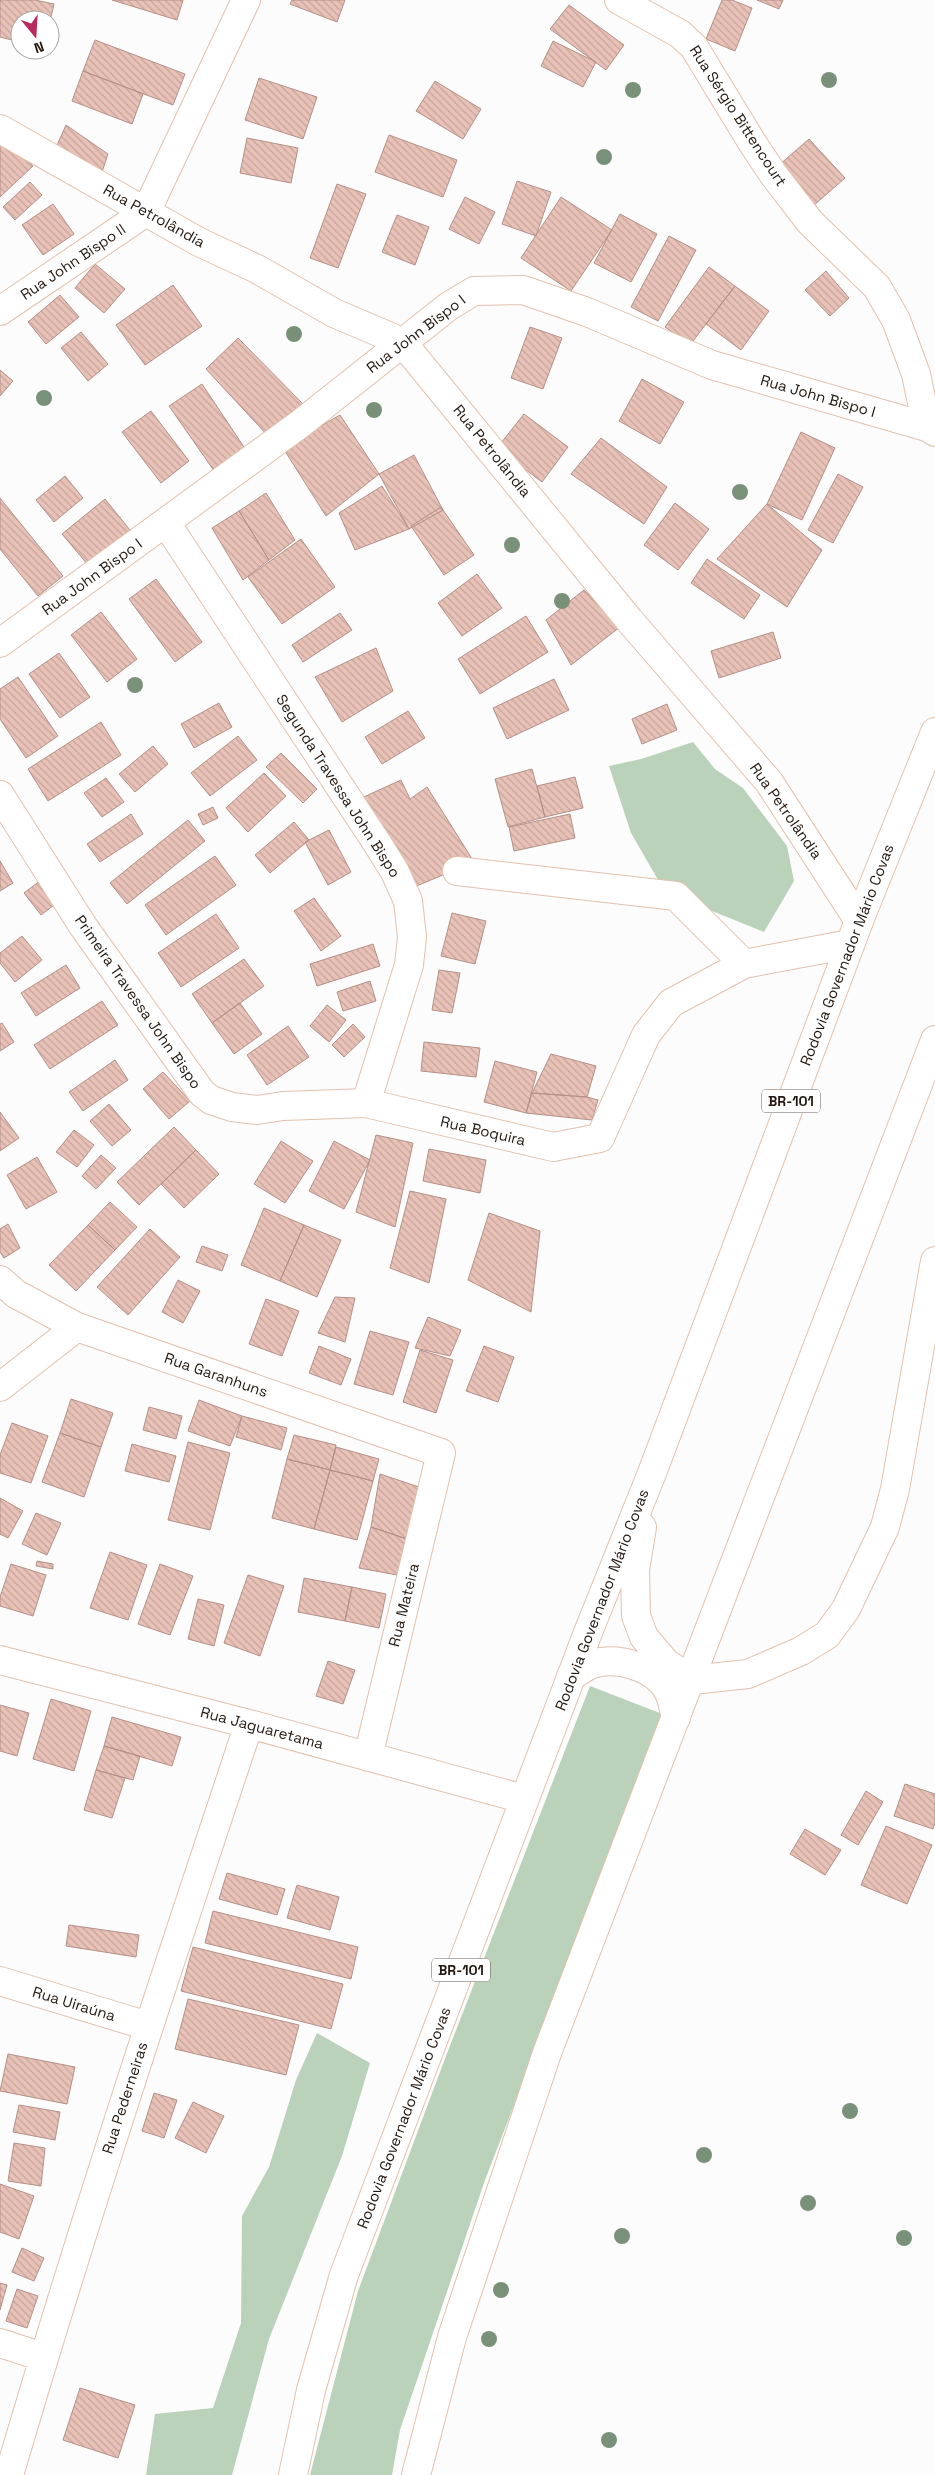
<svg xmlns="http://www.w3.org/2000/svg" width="935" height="2475" font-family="'Space Grotesk',sans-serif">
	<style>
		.grass { fill: #bbd2ba }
		.building { fill: url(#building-back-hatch); stroke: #b59087 }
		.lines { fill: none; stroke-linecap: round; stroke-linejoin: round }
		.minor-casing { stroke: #e2c1ac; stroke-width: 30 }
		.highway-casing { stroke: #e2c1ac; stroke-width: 30 }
		.minor { stroke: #fff; stroke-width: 28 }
		.highway { stroke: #fff; stroke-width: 28 }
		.tree { fill: #799179 }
		.labels { text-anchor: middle; stroke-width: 4; stroke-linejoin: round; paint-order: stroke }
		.shield { fill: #fff; stroke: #655d58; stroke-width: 1 }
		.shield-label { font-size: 14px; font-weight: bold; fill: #231810 }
		.street-label { font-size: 15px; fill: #231810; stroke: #fff }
	</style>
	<defs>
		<pattern id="building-back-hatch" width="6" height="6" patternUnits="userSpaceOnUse" patternTransform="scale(1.25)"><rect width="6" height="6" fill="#e8c1b7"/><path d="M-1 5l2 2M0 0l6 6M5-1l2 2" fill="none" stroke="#c7a59c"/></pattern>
	</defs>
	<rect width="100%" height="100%" fill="#fcfcfc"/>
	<path class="grass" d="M693 742 715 769 743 788 787 846 794 881 764 932 665 892 631 833 609 766 641 759Z
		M590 1686 665 1715 485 2180 400 2430 392 2475H310L358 2291 446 2056Z
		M317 2033 370 2063 342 2156 269 2339 232 2475H146L155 2414 213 2408 241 2323 242 2216 269 2167 296 2080Z"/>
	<path class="building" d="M0 0H35L54 4 50 21 20 20V42L0 37Z
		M112 0H183L177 20Z
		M292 0H345L337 22 290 4Z
		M722 0H732L752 8 735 51 706 39Z
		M757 0H783L779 9Z
		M569 5 624 45 606 70 550 29Z
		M95 40 185 74 173 105 83 71Z
		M553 41 596 62 583 87 541 66Z
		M83 71 143 94 132 124 72 101Z
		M259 78 317 97 303 139 245 120Z
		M435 81 481 109 463 139 416 111Z
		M66 125 108 154 101 175 54 152Z
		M389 135 457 160 443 197 375 172Z
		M247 138 298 148 291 183 240 173Z
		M6 139 33 166 0 197V145Z
		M809 139 845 178 813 206 778 166Z
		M517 181 551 192 536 236 502 224Z
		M30 182 42 195 15 220 3 207Z
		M337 184 366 194 338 268 310 258Z
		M465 197 495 212 479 244 449 229Z
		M561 197 612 230 571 291 521 258Z
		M53 204 74 234 43 255 22 225Z
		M620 214 657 234 631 282 594 263Z
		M397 215 429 227 415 265 382 252Z
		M669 236 696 250 658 321 631 307Z
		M95 264 125 289 104 313 75 288Z
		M709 267 735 286 690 345 665 327Z
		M826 271 849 298 830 316 805 290Z
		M173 285 202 326 145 365 116 325Z
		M735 286 769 311 741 350 706 324Z
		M60 295 79 317 46 344 28 322Z
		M530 327 562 338 543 389 511 378Z
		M81 332 108 364 88 381 61 348Z
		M238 338 304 405 269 437 206 369Z
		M0 370 13 381 0 396Z
		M642 379 684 402 660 444 619 421Z
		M202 384 248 453 217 475 169 406Z
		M151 411 189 461 161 483 122 432Z
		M524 414 568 447 542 482 497 448Z
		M340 415 379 474 326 516 283 448Z
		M801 432 835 448 802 520 767 504Z
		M601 438 667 487 644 524 571 474Z
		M414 455 443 510 409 529 379 474Z
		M838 474 863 487 833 543 808 530Z
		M65 476 83 498 54 522 36 500Z
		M382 486 409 529 355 550 339 513Z
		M266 493 295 540 269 560 239 511Z
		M0 498 63 576 38 596 0 549Z
		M105 499 130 530 88 565 62 534Z
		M675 503 709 529 678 570 644 545Z
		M767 504 822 550 787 607 717 559Z
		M441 507 474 555 444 575 411 526Z
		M239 511 269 560 243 580 212 528Z
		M301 539 335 587 282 624 248 577Z
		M707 559 760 595 744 619 691 583Z
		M477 574 502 608 462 636 438 603Z
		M156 579 202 642 175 662 129 599Z
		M584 590 620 627 571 665 546 620Z
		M101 612 137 659 107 682 71 635Z
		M340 613 352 630 303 662 292 645Z
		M526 616 548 652 480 694 458 659Z
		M773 632 781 658 719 678 711 651Z
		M376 648 393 691 342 722 315 677Z
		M59 653 90 697 60 718 29 674Z
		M18 677 58 736 26 758 0 719V689Z
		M554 679 569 710 507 739 493 708Z
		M219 703 232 727 194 748 181 724Z
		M667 704 677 730 642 744 632 719Z
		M408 711 425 738 382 764 365 737Z
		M101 722 121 755 48 801 28 769Z
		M238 736 257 760 210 796 191 773Z
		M153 746 168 764 135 792 119 774Z
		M281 753 317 789 303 803 266 767Z
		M532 769 545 817 508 827 495 779Z
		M264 773 286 796 248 832 226 808Z
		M575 777 583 808 545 817 537 786Z
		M106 778 124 802 102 817 84 793Z
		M401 780 410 799 427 787 474 862 414 887 357 800Z
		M213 807 218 818 203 825 198 814Z
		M131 814 143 834 100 862 87 844Z
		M570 814 575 838 514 851 509 827Z
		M188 820 205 841 127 904 110 883Z
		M294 822 309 840 270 873 255 855Z
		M329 830 351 872 328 885 305 842Z
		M215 856 236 885 166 935 145 905Z
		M0 861 13 883 0 891Z
		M41 880 58 902 41 915 24 893Z
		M314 898 341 936 321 951 294 911Z
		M452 913 486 921 475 964 441 956Z
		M216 914 239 948 181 987 158 953Z
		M22 936 42 960 15 982 0 963V953Z
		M373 944 380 966 317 986 310 964Z
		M244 959 264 986 212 1023 192 994Z
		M66 965 80 988 36 1016 21 993Z
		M439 970 460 973 452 1013 432 1010Z
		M370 981 376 1001 343 1011 337 992Z
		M102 1001 118 1025 50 1069 34 1045Z
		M240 1003 262 1034 234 1054 212 1023Z
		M327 1005 346 1020 329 1042 310 1026Z
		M2 1023 14 1042 0 1051V1024Z
		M353 1024 365 1037 344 1057 332 1045Z
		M288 1026 309 1057 267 1085 247 1055Z
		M424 1042 480 1048 476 1077 421 1071Z
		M551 1054 596 1066 587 1097 532 1093Z
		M115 1060 128 1080 83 1111 69 1092Z
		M495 1061 537 1072 526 1113 484 1102Z
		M163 1072 190 1101 169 1119 143 1089Z
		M532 1093 587 1097 598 1100 592 1120 526 1113Z
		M109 1104 131 1130 112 1146 90 1121Z
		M0 1112 19 1138 0 1151Z
		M174 1127 196 1150 139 1205 117 1182Z
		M74 1130 94 1145 77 1167 56 1152Z
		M376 1135 413 1143 395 1227 356 1212Z
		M281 1141 313 1161 285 1203 254 1184Z
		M334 1141 370 1160 344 1209 309 1191Z
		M429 1149 486 1160 480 1193 423 1181Z
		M196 1150 219 1174 184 1208 161 1184Z
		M101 1155 116 1168 96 1189 82 1176Z
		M37 1157 57 1192 26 1209 7 1175Z
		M410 1191 446 1199 429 1283 390 1268Z
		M110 1202 137 1227 115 1250 88 1225Z
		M264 1208 304 1225 280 1281 241 1265Z
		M489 1213 540 1231 531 1312 468 1280Z
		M8 1224 20 1248 4 1258 0 1252V1229Z
		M88 1225 115 1250 76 1291 49 1265Z
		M304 1225 341 1240 317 1297 280 1281Z
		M150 1229 180 1257 128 1315 97 1287Z
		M202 1246 228 1255 222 1271 196 1262Z
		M178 1280 200 1291 183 1323 162 1312Z
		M335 1297 355 1298 345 1342 318 1333Z
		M266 1299 299 1311 282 1356 249 1344Z
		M428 1317 461 1330 450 1356 415 1348Z
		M370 1331 409 1342 393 1395 354 1384Z
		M319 1346 351 1359 341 1385 309 1373Z
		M484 1346 514 1357 498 1402 466 1391Z
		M420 1350 453 1360 436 1413 403 1402Z
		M71 1399 113 1413 101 1447 60 1433Z
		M199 1400 242 1416 230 1446 188 1431Z
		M149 1407 182 1416 176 1439 143 1430Z
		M242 1416 287 1428 281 1450 236 1437Z
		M12 1423 48 1436 31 1483 0 1473V1455Z
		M60 1433 101 1447 84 1497 42 1482Z
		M294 1435 336 1445 330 1470 287 1459Z
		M188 1442 230 1453 210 1530 168 1520Z
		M132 1444 176 1456 169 1482 125 1471Z
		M336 1447 379 1459 373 1481 330 1470Z
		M287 1459 330 1470 314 1529 272 1518Z
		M330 1470 373 1481 357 1540 314 1529Z
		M380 1474 419 1487 410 1540 371 1527Z
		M0 1498 23 1511 8 1538 0 1534Z
		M36 1513 61 1523 47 1555 22 1544Z
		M371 1527 410 1540 397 1575 359 1568Z
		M110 1552 147 1565 128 1620 90 1608Z
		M37 1561 53 1564V1569L36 1566Z
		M11 1564 46 1575 33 1616 0 1606V1597Z
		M160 1564 193 1576 170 1635 138 1624Z
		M248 1575 284 1586 260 1656 224 1643Z
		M304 1578 352 1587 345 1621 298 1612Z
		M352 1587 386 1594 379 1628 345 1621Z
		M198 1599 224 1605 214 1646 188 1639Z
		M328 1661 355 1670 343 1704 316 1696Z
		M51 1699 91 1711 74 1771 33 1759Z
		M0 1705 29 1713 17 1756 0 1751Z
		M112 1717 181 1737 172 1766 104 1746Z
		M104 1746 140 1756 133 1780 96 1770Z
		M96 1770 125 1778 112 1818 84 1810Z
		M905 1784 935 1794V1822L933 1829 894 1816Z
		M866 1791 883 1802 858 1845 841 1835Z
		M886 1826 932 1845 907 1904 861 1885Z
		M805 1829 841 1850 825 1875 790 1854Z
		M227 1873 285 1889 277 1915 219 1899Z
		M297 1885 339 1897 330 1930 287 1918Z
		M213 1911 358 1947 351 1979 205 1943Z
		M69 1925 139 1935 136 1957 66 1946Z
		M193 1947 343 1984 331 2029 181 1991Z
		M188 1999 299 2025 286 2075 175 2049Z
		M8 2054 75 2067 67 2104 0 2091Z
		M154 2093 177 2100 164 2138 142 2131Z
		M193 2102 224 2116 206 2153 175 2138Z
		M19 2105 60 2112 55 2140 13 2132Z
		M14 2143 45 2148 41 2186 8 2181Z
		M0 2184 34 2196 19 2239 0 2232Z
		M22 2248 44 2258 34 2281 12 2272Z
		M0 2283 7 2285 0 2310Z
		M17 2289 38 2296 27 2328 6 2321Z
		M80 2388 135 2405 118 2458 63 2440Z"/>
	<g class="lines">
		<g class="minor-casing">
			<path id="minor" d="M619 0 680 34 694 47 753 144 773 174 810 222 877 287 896 320 916 374 927 427 935 432
				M0 129 199 242 257 269 334 313 402 342 630 621 769 782 859 921
				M0 311 146 212 246 0
				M166 523 377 843 395 872 408 901 412 937 409 965 366 1103
				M0 643 300 424 449 306 474 291 523 290 587 312 712 365 927 427
				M0 795 83 926 202 1093 211 1100 232 1107 257 1110 283 1106 366 1103 553 1147 600 1138 646 1035 671 1003 744 964 850 944
				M457 871 676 896 744 964
				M0 1280 16 1294 77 1327 441 1453 368 1757
				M0 1387 77 1327
				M0 1660 249 1724 524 1799
				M0 1981 148 2026
				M0 2343 43 2357
				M9 2475C83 2223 166 1973 249 1724"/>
		</g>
		<g class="highway-casing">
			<path id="highway" d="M642 1527 635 1570 636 1616 644 1637 666 1663 692 1680 748 1674 801 1651 827 1635 846 1609 885 1527 895 1489 935 1261
				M571 1676C578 1672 585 1667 592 1664 619 1656 659 1668 670 1695 673 1702 674 1711 676 1718
				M293 2475 311 2390 344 2275 587 1635 652 1473 859 921 935 732
				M416 2475 452 2337 547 2053 935 1040"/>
		</g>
		<use href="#minor" class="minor"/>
		<use href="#highway" class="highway"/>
	</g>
	<g class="tree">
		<circle cx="829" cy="80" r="8"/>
		<circle cx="633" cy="90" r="8"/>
		<circle cx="604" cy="157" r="8"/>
		<circle cx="294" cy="334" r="8"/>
		<circle cx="44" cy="398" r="8"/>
		<circle cx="374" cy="410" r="8"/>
		<circle cx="740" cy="492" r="8"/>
		<circle cx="512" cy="545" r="8"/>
		<circle cx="562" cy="601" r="8"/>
		<circle cx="135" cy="685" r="8"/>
		<circle cx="850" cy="2111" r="8"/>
		<circle cx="704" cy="2155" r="8"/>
		<circle cx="808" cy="2203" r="8"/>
		<circle cx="622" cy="2236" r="8"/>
		<circle cx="904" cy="2238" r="8"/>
		<circle cx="501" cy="2290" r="8"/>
		<circle cx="489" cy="2339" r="8"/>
		<circle cx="609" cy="2440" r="8"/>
	</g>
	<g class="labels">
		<g class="shield">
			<rect x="762" y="1089.5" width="58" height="23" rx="4"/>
			<rect x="432" y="1958.5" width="58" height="23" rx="4"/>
		</g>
		<g class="shield-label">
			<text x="791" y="1106">BR-101</text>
			<text x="461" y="1975">BR-101</text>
		</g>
		<g class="street-label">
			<text transform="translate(738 116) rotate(57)" y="5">Rua Sérgio Bittencourt</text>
			<text transform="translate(154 216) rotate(29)" y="5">Rua Petrolândia</text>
			<text transform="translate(73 262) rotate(-34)" y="5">Rua John Bispo II</text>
			<text transform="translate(416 334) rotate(-37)" y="5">Rua John Bispo I</text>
			<text transform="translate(818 396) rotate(16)" y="5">Rua John Bispo I</text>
			<text transform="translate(492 451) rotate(51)" y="5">Rua Petrolândia</text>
			<text transform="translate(92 577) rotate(-36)" y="5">Rua John Bispo I</text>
			<text transform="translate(338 786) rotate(57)" y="5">Segunda Travessa John Bispo</text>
			<text transform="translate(786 811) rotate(55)" y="5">Rua Petrolândia</text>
			<text transform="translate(847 955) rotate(-69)" y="5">Rodovia Governador Mário Covas</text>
			<text transform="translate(138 1002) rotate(55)" y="5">Primeira Travessa John Bispo</text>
			<text transform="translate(483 1131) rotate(13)" y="5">Rua Boquira</text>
			<text transform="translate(216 1375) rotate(19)" y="5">Rua Garanhuns</text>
			<text transform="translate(602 1600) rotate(-69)" y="5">Rodovia Governador Mário Covas</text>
			<text transform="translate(404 1605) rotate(-76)" y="5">Rua Mateira</text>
			<text transform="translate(262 1728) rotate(15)" y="5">Rua Jaguaretama</text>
			<text transform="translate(74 2004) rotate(17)" y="5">Rua Uiraúna</text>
			<text transform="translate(125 2098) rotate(-72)" y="5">Rua Pederneiras</text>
			<text transform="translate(404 2118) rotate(-69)" y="5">Rodovia Governador Mário Covas</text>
		</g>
	</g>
	<g transform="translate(35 35) rotate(162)"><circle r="24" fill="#ffffff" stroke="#a7a39f"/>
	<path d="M0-4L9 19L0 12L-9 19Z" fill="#b82a5e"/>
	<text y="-8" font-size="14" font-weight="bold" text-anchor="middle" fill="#231810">N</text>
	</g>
</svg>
